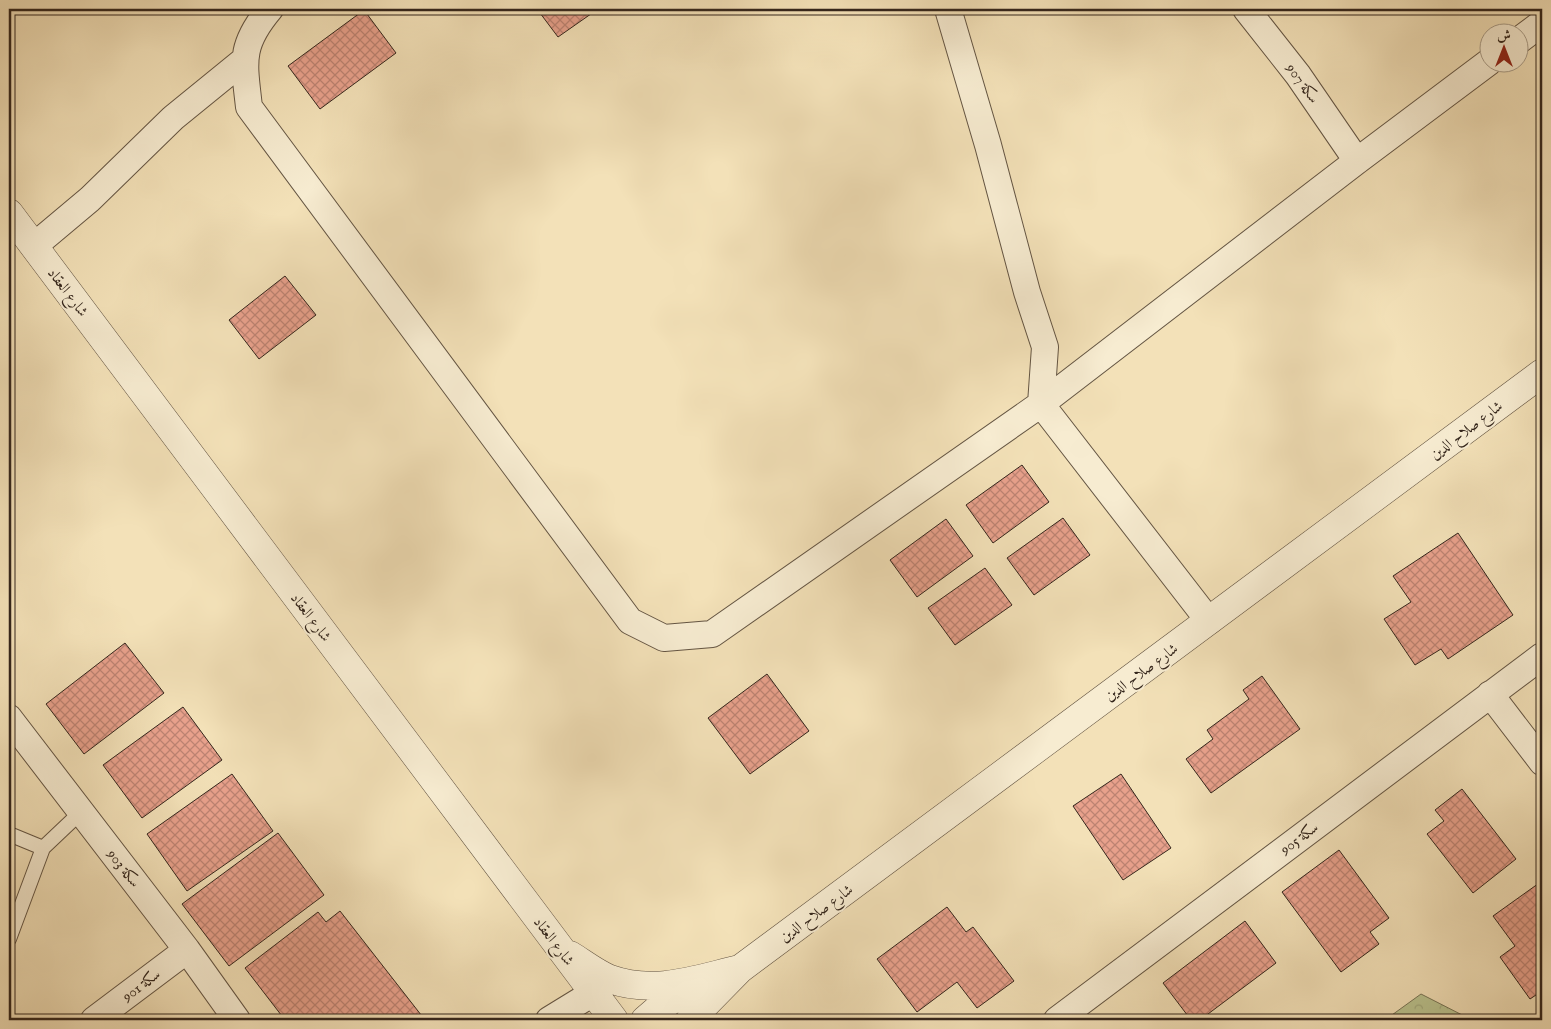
<svg xmlns="http://www.w3.org/2000/svg" width="1551" height="1029" font-family="'IM FELL English',Amiri,serif">
	<style>
		.park { fill: url(#park-crowns); stroke: #777456 }
		.building { fill: url(#building-cross-hatch); stroke: #34261c }
		.lines { fill: none; stroke-linecap: round; stroke-linejoin: round }
		.service-casing { stroke: #645543; stroke-width: 16 }
		.minor-casing { stroke: #645543; stroke-width: 28 }
		.tertiary-casing { stroke: #645543; stroke-width: 29 }
		.service { stroke: #f7ecd1; stroke-width: 14 }
		.minor { stroke: #f7ecd1; stroke-width: 26 }
		.tertiary { stroke: #f7ecd1; stroke-width: 28 }
		.labels { text-anchor: middle; stroke-width: 4; stroke-linejoin: round; paint-order: stroke }
		.street-label { font-size: 15px; fill: #34261c; stroke: #f7ecd1 }
	</style>
	<defs>
		<pattern id="park-crowns" width="20" height="18" patternUnits="userSpaceOnUse" patternTransform="scale(1.25)"><rect width="20" height="18" fill="#bac38f"/><path d="M2 6a3 3 0 1 1 6 0M12 15a3 3 0 1 1 6 0" fill="none" stroke="#a0a77b"/></pattern>
		<pattern id="building-cross-hatch" width="8" height="8" patternUnits="userSpaceOnUse" patternTransform="scale(1.25)"><rect width="8" height="8" fill="#e8a18c"/><path d="M0 0l8 8M0 8l8-8" fill="none" stroke="#bd8372"/></pattern>
	</defs>
	<rect width="100%" height="100%" fill="#f3e1b8"/>
	<filter id="stains"><feTurbulence type="fractalNoise" baseFrequency=".004" numOctaves="4"/><feColorMatrix values="0 0 0 0 .2 0 0 0 0 .09 0 0 0 0 .02 0 0 0 .5 -.17"/></filter>
	<radialGradient id="worn" r=".72"><stop offset=".6" stop-color="#630" stop-opacity="0"/><stop offset="1" stop-color="#630" stop-opacity=".3"/></radialGradient>
	<path class="park" d="M1421 994 1472 1020H1385Z"/>
	<path class="building" d="M537 9H598L558 37Z
		M364 10 396 53 320 109 288 66Z
		M285 276 316 315 259 359 229 320Z
		M1022 465 1049 502 993 543 966 505Z
		M1063 518 1090 555 1034 595 1007 558Z
		M946 519 973 556 917 597 890 560Z
		M1458 533 1513 615 1448 659 1441 649 1415 665 1384 619 1411 602 1393 576Z
		M985 568 1012 605 955 645 928 608Z
		M125 643 164 693 84 754 46 704Z
		M767 674 809 731 750 774 708 718Z
		M1262 676 1300 729 1211 793 1186 759 1213 739 1207 730 1249 699 1243 690Z
		M183 707 222 760 142 818 103 765Z
		M232 774 273 831 187 891 147 834Z
		M1121 774 1171 848 1123 880 1073 806Z
		M1462 789 1516 859 1473 893 1427 834 1444 821 1435 810Z
		M278 833 324 895 229 966 182 904Z
		M1339 850 1389 918 1370 932 1379 944 1341 972 1282 892Z
		M1542 881V991L1530 999 1500 957 1515 946 1493 916Z
		M947 907 966 932 973 927 1014 981 977 1008 957 982 917 1012 877 959Z
		M340 911 425 1020H285L245 968 318 912 326 922Z
		M1245 921 1276 963 1200 1020H1191L1163 983Z"/>
	<g class="lines">
		<g class="service-casing">
			<path id="service" d="M9 834 43 848 81 812
				M9 939 43 848"/>
		</g>
		<g class="minor-casing">
			<path id="minor" d="M270 9C239 46 244 62 249 107L630 621 664 638 712 634 1041 404 1357 161 1489 62
				M948 9 988 145 1027 292 1045 347 1041 404 1209 621
				M1246 9 1298 75 1357 161
				M1518 41 1542 23
				M34 246 90 199 173 118 243 61
				M1490 694 1542 762
				M9 718 187 950 237 1020
				M94 1020 187 950
				M549 1020 593 993
				M1057 1020 1542 656"/>
		</g>
		<g class="tertiary-casing">
			<path id="tertiary" d="M9 213 614 1020
				M570 955C583 963 597 974 610 979 655 995 696 979 740 969
				M645 1020 660 1007 694 987
				M690 1020 740 969 1542 373"/>
		</g>
		<use href="#service" class="service"/>
		<use href="#minor" class="minor"/>
		<use href="#tertiary" class="tertiary"/>
	</g>
	<g class="labels">
		<g class="street-label">
			<text transform="translate(1303 83) rotate(54)" y="5">سكة 907</text>
			<text transform="translate(68 292) rotate(53)" y="5">شارع العقاد</text>
			<text transform="translate(1466 430) rotate(-37)" y="5">شارع صلاح الدين</text>
			<text transform="translate(311 617) rotate(53)" y="5">شارع العقاد</text>
			<text transform="translate(1141 672) rotate(-36)" y="5">شارع صلاح الدين</text>
			<text transform="translate(1299 838) rotate(-37)" y="5">سكة 905</text>
			<text transform="translate(124 868) rotate(52)" y="5">سكة 903</text>
			<text transform="translate(816 913) rotate(-36)" y="5">شارع صلاح الدين</text>
			<text transform="translate(554 941) rotate(53)" y="5">شارع العقاد</text>
			<text transform="translate(141 985) rotate(-37)" y="5">سكة 901</text>
		</g>
	</g>
	<rect width="1551" height="1029" fill="none" stroke="#f3e1b8" stroke-width="30"/>
	<rect x="10" y="10" width="1531" height="1009" fill="none" stroke="#34261c" stroke-width="2.5"/>
	<rect x="15" y="15" width="1521" height="999" fill="none" stroke="#34261c"/>
	<g transform="translate(1504 48)"><circle r="24" fill="#f7ecd1" stroke="#a99d89"/>
	<path d="M0-4L9 19L0 12L-9 19Z" fill="#8f2418"/>
	<text y="-8" font-size="14" font-weight="bold" text-anchor="middle" fill="#34261c">ش</text>
	</g>
	<rect width="100%" height="100%" filter="url(#stains)"/>
	<rect width="100%" height="100%" fill="url(#worn)"/>
</svg>
